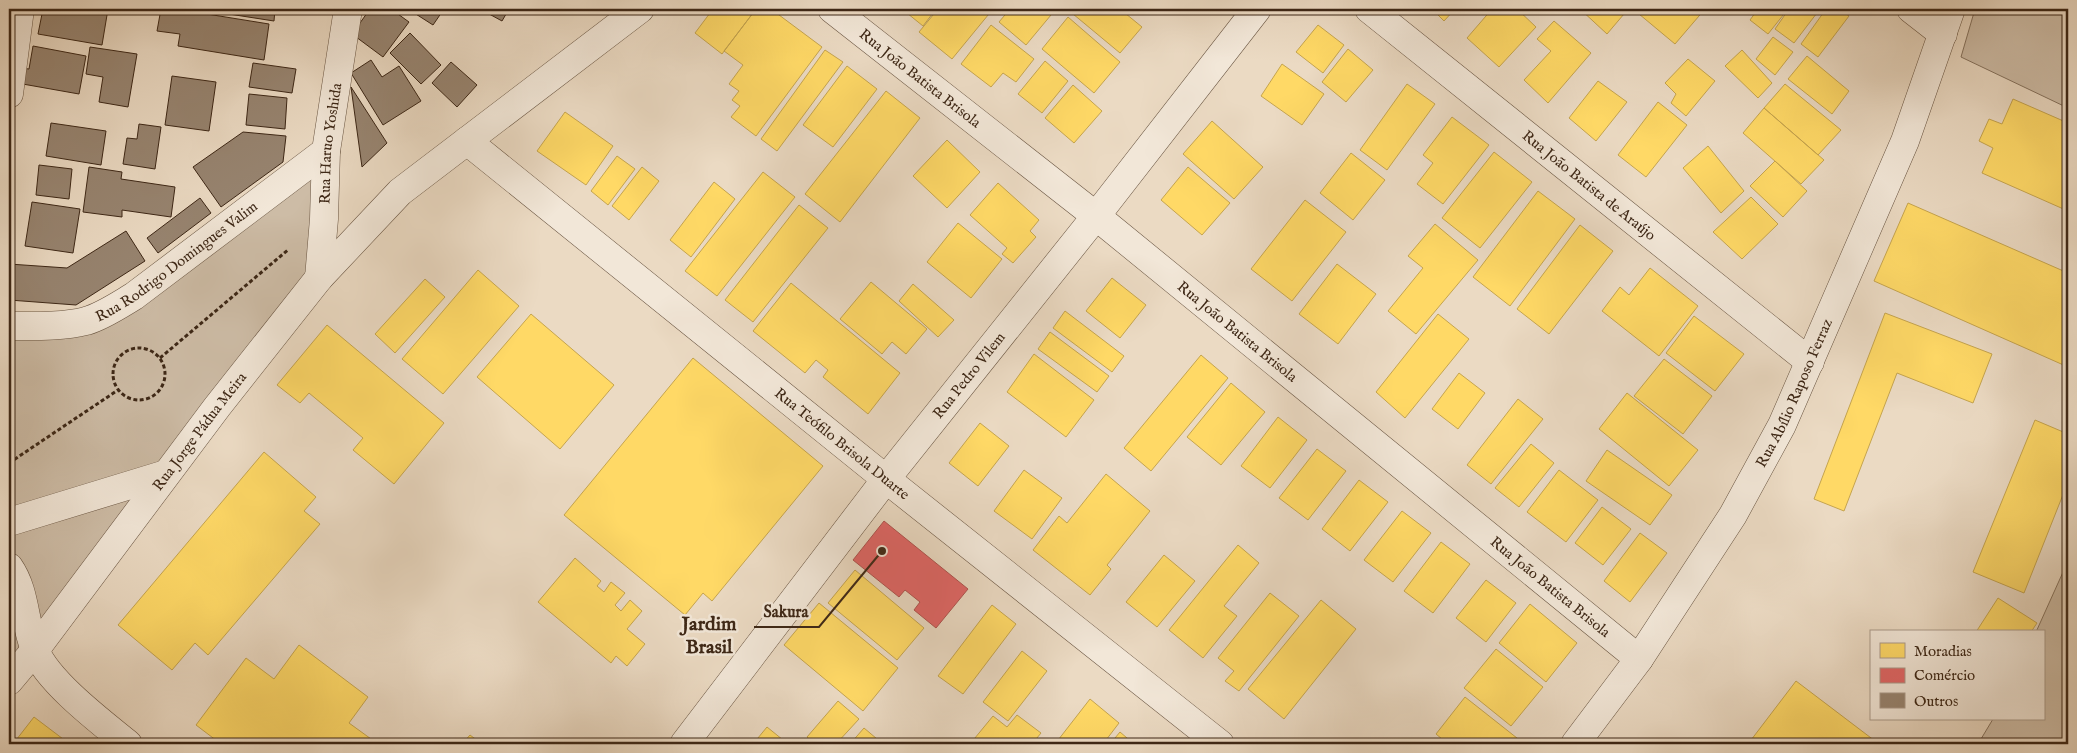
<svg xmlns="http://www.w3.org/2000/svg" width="2077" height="753" font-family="'IM FELL English',serif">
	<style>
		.green { fill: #cdbca6; stroke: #85725e }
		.homes { fill: #ffd966; stroke: #c5a44e }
		.shops { fill: #e06666; stroke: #af534e }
		.building { fill: #978470; stroke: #3d2716 }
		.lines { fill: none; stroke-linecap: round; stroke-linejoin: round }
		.minor-casing { stroke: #685441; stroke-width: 29 }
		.tertiary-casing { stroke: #685441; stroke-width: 29 }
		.path { stroke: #3d2716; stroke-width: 3; stroke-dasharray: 4 2.5; stroke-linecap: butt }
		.minor { stroke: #f2e7d8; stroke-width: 28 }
		.tertiary { stroke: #f2e7d8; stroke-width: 28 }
		.labels { text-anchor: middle; stroke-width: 5; stroke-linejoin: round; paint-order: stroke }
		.street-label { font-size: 15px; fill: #3d2716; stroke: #f2e7d8 }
		.district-label { font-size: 20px; font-weight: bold; fill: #3d2716; stroke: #f2e7d8 }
		.leader { fill: none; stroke: #3d2716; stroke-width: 2 }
		.callout-dot { fill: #3d2716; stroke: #f2e7d8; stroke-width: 2 }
		.callout-label { font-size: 16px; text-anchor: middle; font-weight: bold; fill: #3d2716; stroke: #f2e7d8; stroke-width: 5; stroke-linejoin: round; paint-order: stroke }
	</style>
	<rect width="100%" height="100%" fill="#ebdac3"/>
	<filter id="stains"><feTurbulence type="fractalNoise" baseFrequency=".004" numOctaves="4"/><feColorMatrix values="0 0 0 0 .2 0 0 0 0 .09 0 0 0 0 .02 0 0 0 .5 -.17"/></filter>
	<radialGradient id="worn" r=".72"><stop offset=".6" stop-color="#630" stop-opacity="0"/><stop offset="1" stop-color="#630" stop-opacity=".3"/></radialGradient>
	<path class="green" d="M1975 9H2068V108L1961 57Z
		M321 161 319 278 172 460 9 518V328L95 320Z
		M153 483 38 640 9 557V528Z
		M2068 561V744H1978L1993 719H2043V632H2036Z
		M9 578 27 650 9 672Z"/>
	<path class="homes" d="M713 9H756L722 54 695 33Z
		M756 9H771L822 47 756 136 731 117 740 106 732 100 739 91 729 84 743 65 724 51Z
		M902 9H936L923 26Z
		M938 9H993L952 59 919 32Z
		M1010 9H1056L1026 45 999 22Z
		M1067 9H1120L1142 27 1120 53Z
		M1432 9H1455L1444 21Z
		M1492 9H1517L1536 27 1499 67 1467 38Z
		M1580 9H1619L1624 14 1607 34Z
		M1633 9H1705L1675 44Z
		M1758 9H1788L1768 34 1750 20Z
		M1789 9H1820L1794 43 1775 29Z
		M1826 9H1839L1849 16 1818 57 1801 44Z
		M1068 17 1120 62 1094 93 1042 49Z
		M1554 21 1591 53 1548 103 1524 80 1551 51 1537 39Z
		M991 25 1034 59 1016 82 1003 73 991 87 961 64Z
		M1318 25 1344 45 1323 73 1296 52Z
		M1773 37 1793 52 1775 75 1756 59Z
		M1348 49 1373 70 1346 102 1322 82Z
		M825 50 843 62 777 151 761 139Z
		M1742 50 1772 83 1758 98 1725 66Z
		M1807 56 1849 91 1832 114 1788 79Z
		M1688 59 1715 81 1686 116 1671 103 1676 94 1665 83Z
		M1045 61 1068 81 1042 113 1018 94Z
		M1282 64 1324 94 1302 125 1261 96Z
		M847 66 877 89 833 147 803 125Z
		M1598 81 1627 102 1596 141 1569 118Z
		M1407 84 1435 104 1387 170 1360 150Z
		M1785 84 1841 130 1818 155 1764 108Z
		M1073 85 1102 111 1074 143 1045 118Z
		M886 91 920 118 840 222 805 194Z
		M2013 99 2068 123V211L1982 173 1993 148 1979 141 1989 119 2002 124Z
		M1658 102 1687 125 1646 177 1618 155Z
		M1764 108 1824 160 1801 184 1743 133Z
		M565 112 613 146 586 185 537 151Z
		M1452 117 1489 145 1443 204 1417 184 1433 163 1423 155Z
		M1212 121 1263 167 1234 199 1183 154Z
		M947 140 980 172 947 208 913 176Z
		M1708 146 1744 191 1721 213 1683 168Z
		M1494 152 1532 182 1480 248 1442 218Z
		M1351 153 1385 180 1353 220 1320 193Z
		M617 156 635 169 608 205 591 191Z
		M1775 161 1807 191 1783 217 1750 186Z
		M642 167 659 181 629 220 612 206Z
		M1188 167 1230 203 1202 235 1161 200Z
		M763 172 795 197 717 296 685 271Z
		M714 182 735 199 691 257 670 240Z
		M998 183 1039 220 1030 231 1036 237 1013 263 1002 254 1007 248 970 215Z
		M1538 191 1575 219 1510 306 1473 277Z
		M1751 197 1778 224 1742 259 1713 232Z
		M1305 200 1346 232 1292 301 1251 269Z
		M1908 203 2068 273V367L1874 281Z
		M799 205 828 228 753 322 725 300Z
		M958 223 1002 259 971 298 927 262Z
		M1435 224 1478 260 1416 334 1388 311 1423 268 1408 256Z
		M1580 225 1613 251 1549 334 1517 309Z
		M1337 264 1376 294 1338 344 1299 314Z
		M1650 268 1698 306 1659 356 1602 311 1620 287 1629 295Z
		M478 270 519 306 443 394 402 359Z
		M1112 278 1146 305 1120 338 1086 311Z
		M425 279 445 297 395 353 375 334Z
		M871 282 927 329 906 354 892 342 882 354 840 319Z
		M791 283 900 373 868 414 823 377 828 370 816 360 805 373 753 331Z
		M913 284 954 320 938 337 899 301Z
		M1065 311 1124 356 1112 372 1053 328Z
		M1885 313 1992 354 1973 403 1897 373 1844 511 1814 499Z
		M531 314 614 385 560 449 477 377Z
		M1438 314 1469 339 1405 418 1376 392Z
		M1694 316 1744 354 1715 391 1666 353Z
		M327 325 444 423 394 484 353 450 363 438 309 393 300 403 277 385Z
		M1050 332 1109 376 1097 392 1038 349Z
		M1034 354 1094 400 1066 437 1007 392Z
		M1201 355 1228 378 1151 471 1124 448Z
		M693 358 823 466 712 601 703 593 685 615 564 515Z
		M1664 359 1712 396 1683 434 1634 396Z
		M1459 373 1485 393 1458 429 1432 409Z
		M1231 383 1265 412 1221 465 1187 437Z
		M1627 393 1698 450 1669 486 1599 429Z
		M1518 399 1543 419 1491 484 1467 465Z
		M1278 417 1307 440 1270 488 1241 466Z
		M2035 420 2068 434V482L2024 593 1973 572Z
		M980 423 1009 446 978 486 949 463Z
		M1531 444 1554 463 1519 507 1495 488Z
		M1317 449 1346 471 1308 520 1279 498Z
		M1607 450 1672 495 1650 525 1586 481Z
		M264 452 316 497 304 511 320 524 208 655 195 643 172 670 118 625Z
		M1024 470 1062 498 1032 539 994 511Z
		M1559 470 1598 500 1566 542 1527 512Z
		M1106 474 1150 511 1107 565 1111 569 1090 595 1033 550 1059 516 1067 523Z
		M1359 480 1388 502 1350 551 1322 529Z
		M1602 507 1631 529 1603 565 1575 543Z
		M1402 511 1431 533 1393 582 1364 560Z
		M1640 533 1667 553 1630 602 1604 581Z
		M1441 542 1470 564 1433 613 1404 591Z
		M1238 545 1259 563 1224 606 1237 616 1203 658 1169 630Z
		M1164 555 1195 581 1157 627 1126 602Z
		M575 558 601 581 597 586 604 592 611 582 625 593 615 605 621 611 630 600 642 611 627 629 645 644 627 666 616 656 611 663 538 602Z
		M855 570 924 628 897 660 828 603Z
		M1486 580 1516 603 1486 642 1456 618Z
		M1270 593 1299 616 1239 691 1225 681 1234 671 1218 658Z
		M1998 598 2037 623 2031 632H1976Z
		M1321 600 1356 629 1284 719 1248 689Z
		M819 603 898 668 863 711 784 645Z
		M1530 604 1577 643 1546 682 1499 643Z
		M992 605 1016 624 963 694 938 676Z
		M299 645 368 697 349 723 378 744H221L196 725 246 658 274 679Z
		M1496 649 1543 687 1511 726 1464 688Z
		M1022 651 1047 671 1008 721 983 702Z
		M1796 681 1879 744H1748Z
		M1465 697 1522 742 1521 744H1448L1436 734Z
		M1090 699 1119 723 1103 744H1055Z
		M838 701 859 719 836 744H815L807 737Z
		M1017 715 1041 733 1032 744H970L993 716 1007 727Z
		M34 717 67 742 65 744H13Z
		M767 727 788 744H753Z
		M864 728 883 744H850Z
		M1120 732 1134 744H1110Z
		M470 735 482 744H462Z"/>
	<path class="shops" d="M884 521 968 589 936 628 914 610 920 602 905 590 899 597 853 560Z"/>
	<path class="building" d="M43 9H108L102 45 38 34Z
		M161 9H176L269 24 264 60 178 46 180 34 157 31Z
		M203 9H275L274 21 203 10Z
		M370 9H391L409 22 383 57 352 34Z
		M408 9H444L433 25Z
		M480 9H509L502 21Z
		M410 33 441 65 421 84 390 53Z
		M33 46 86 56 79 94 17 83 20 68 29 69Z
		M90 47 137 54 128 107 99 102 103 77 86 74Z
		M371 60 382 77 399 66 421 101 383 125 351 73Z
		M451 62 477 85 457 107 432 83Z
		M253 63 296 69 292 93 249 87Z
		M172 76 216 82 209 131 165 125Z
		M351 87 387 143 362 167Z
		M249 94 287 98 285 129 246 125Z
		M51 123 106 131 101 165 46 156Z
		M139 124 161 127 155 169 123 164 127 138 137 139Z
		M243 132 286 136 283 162 221 207 193 167Z
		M39 165 72 169 69 199 36 195Z
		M89 167 122 172 121 179 175 187 171 217 122 210V217L83 212Z
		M200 198 211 213 158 253 147 238Z
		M32 202 80 209 73 253 25 246Z
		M126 231 145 261 76 305 9 300V264L67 268Z"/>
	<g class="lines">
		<g class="minor-casing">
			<g id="minor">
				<path id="s1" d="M832 9 1096 216 1639 659"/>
				<path id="s2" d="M1369 9 1810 362"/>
				<path d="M1911 9 1943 34"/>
				<path d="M9 94 20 9"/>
				<path id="s3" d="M467 141 886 479 1220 744"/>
				<path id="s4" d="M319 278 324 219 326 151 348 9"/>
				<path id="s5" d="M9 326C34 326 62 327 86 321 103 316 119 305 134 296L326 151"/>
				<path d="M9 522 166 474"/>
				<path d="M9 567C26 591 24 623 35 650 48 682 101 722 128 744"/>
				<path id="s6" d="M9 681 35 650 217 407 319 278 400 192 640 9"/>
				<path id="s7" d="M684 744 886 479 1096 216 1257 9"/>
			</g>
		</g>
		<g class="tertiary-casing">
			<g id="tertiary">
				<path id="s8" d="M1575 744 1639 659 1733 515 1782 425 1905 141 1951 9"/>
			</g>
		</g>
		<path class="path" d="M113 374a26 26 0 1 1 52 0a26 26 0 1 1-52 0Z
			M160 358 289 249
			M9 463 118 390"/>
		<use href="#minor" class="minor"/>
		<use href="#tertiary" class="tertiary"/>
	</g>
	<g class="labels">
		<g class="street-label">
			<text dy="5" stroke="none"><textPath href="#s1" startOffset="112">Rua João Batista Brisola</textPath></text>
			<text dy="5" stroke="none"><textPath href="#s4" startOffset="135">Rua Haruo Yoshida</textPath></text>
			<text dy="5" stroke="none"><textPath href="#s2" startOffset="282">Rua João Batista de Araújo</textPath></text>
			<text dy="5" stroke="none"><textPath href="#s5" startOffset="186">Rua Rodrigo Domingues Valim</textPath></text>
			<text dy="5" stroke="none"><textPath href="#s1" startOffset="518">Rua João Batista Brisola</textPath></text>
			<text dy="5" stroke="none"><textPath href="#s7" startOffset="466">Rua Pedro Vilem</textPath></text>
			<text dy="5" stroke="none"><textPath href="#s8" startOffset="415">Rua Abílio Raposo Ferraz</textPath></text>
			<text dy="5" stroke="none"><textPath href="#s6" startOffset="314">Rua Jorge Pádua Meira</textPath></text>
			<text dy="5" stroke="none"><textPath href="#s3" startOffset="482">Rua Teófilo Brisola Duarte</textPath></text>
			<text dy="5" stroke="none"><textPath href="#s1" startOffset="922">Rua João Batista Brisola</textPath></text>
		</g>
		<g class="district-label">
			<text x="709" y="630">Jardim<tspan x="709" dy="23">Brasil</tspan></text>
		</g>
	</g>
	<path class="leader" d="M882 551L819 627H754"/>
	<circle class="callout-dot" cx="882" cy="551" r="5"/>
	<g class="callout-label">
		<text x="786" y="617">Sakura</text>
	</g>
	<rect width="2077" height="753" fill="none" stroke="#ebdac3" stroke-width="30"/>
	<rect x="10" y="10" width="2057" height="733" fill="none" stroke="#3d2716" stroke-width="2.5"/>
	<rect x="15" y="15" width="2047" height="723" fill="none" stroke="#3d2716"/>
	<rect x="1870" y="630" width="175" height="90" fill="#f2e7d8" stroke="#aa9a8a"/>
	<rect x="1880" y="643" width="25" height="15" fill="#ffd966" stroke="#aa9a8a"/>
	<text x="1914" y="656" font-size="15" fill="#3d2716">Moradias</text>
	<rect x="1880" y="668" width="25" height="15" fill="#e06666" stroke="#aa9a8a"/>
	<text x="1914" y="680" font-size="15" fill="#3d2716">Comércio</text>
	<rect x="1880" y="693" width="25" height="15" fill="#978470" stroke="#aa9a8a"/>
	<text x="1914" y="706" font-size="15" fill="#3d2716">Outros</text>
	<rect width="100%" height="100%" filter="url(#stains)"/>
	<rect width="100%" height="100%" fill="url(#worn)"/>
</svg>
